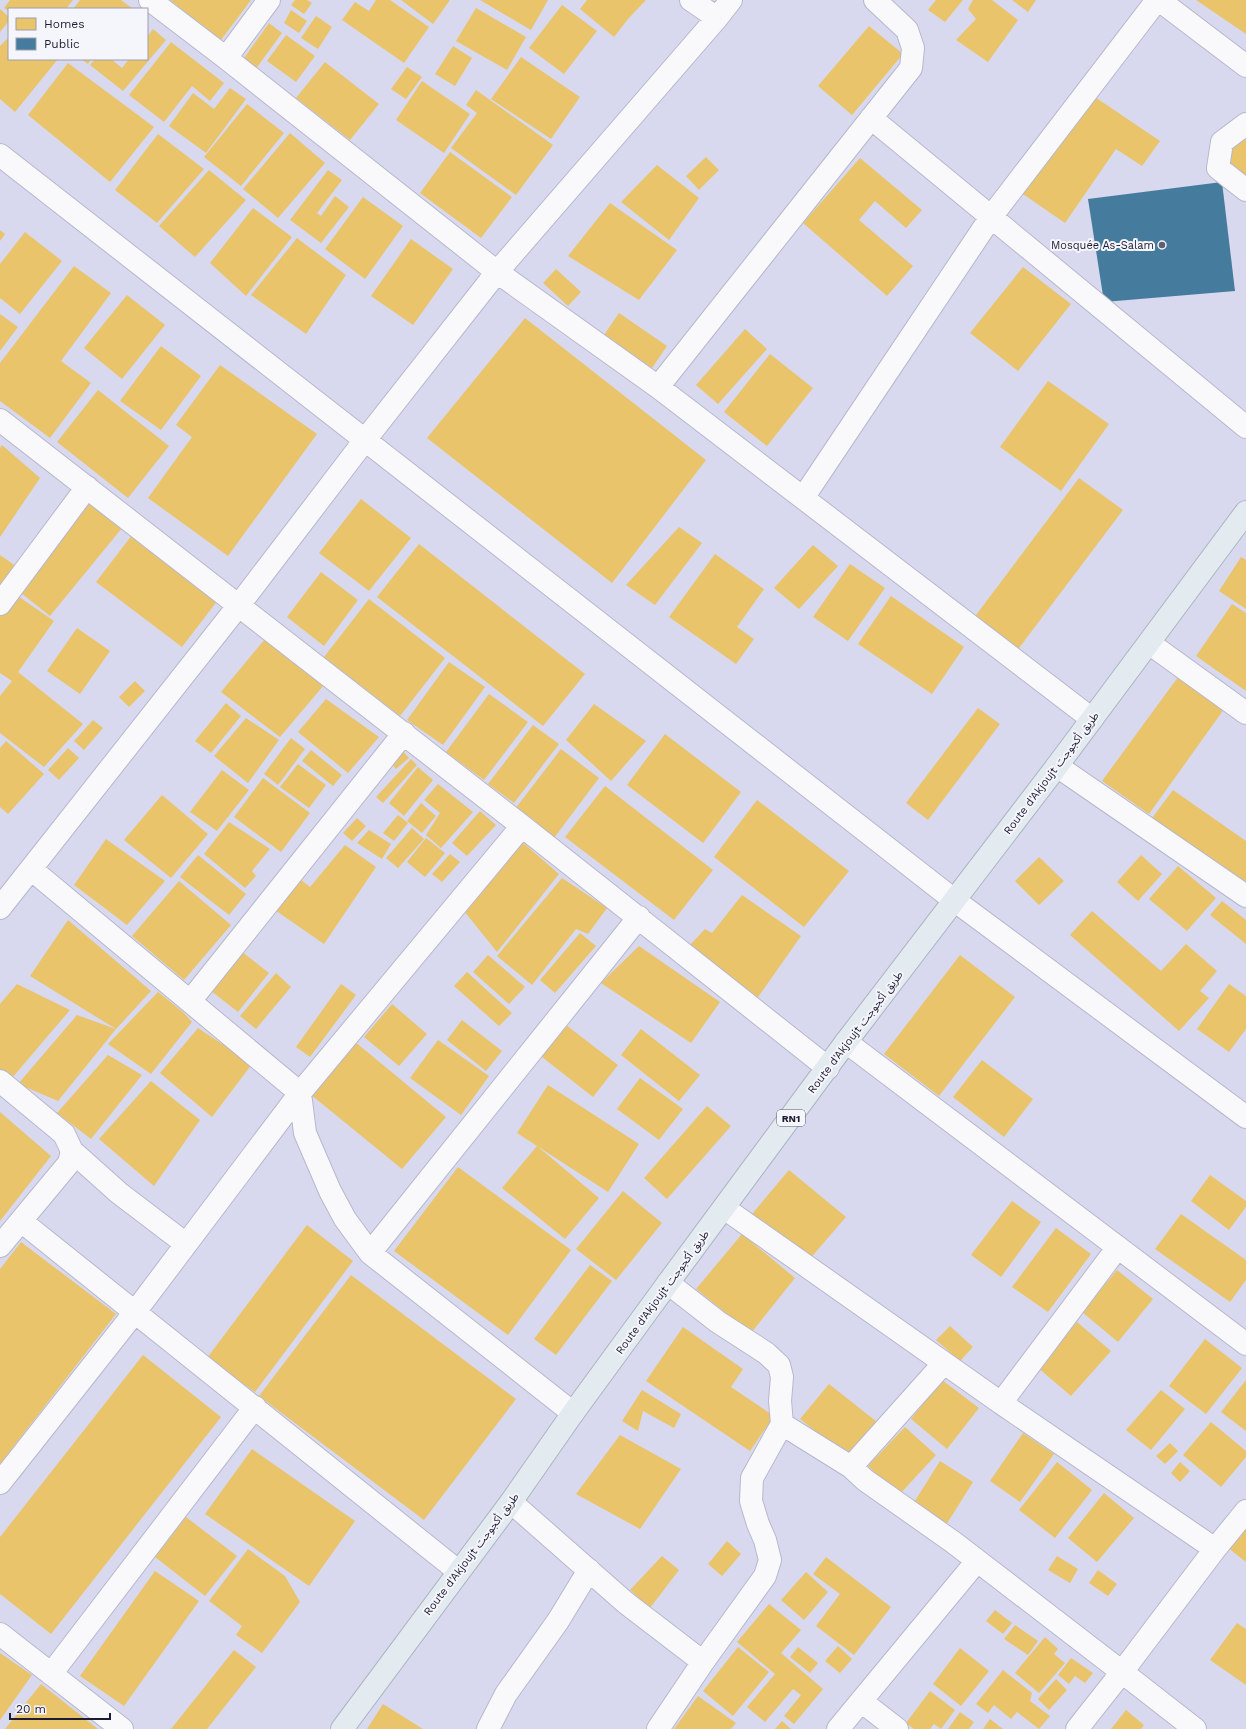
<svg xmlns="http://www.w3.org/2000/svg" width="1246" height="1729" font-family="'Work Sans','Noto Sans Arabic',sans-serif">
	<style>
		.homes { fill: #e9c46a }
		.public { fill: #457b9d }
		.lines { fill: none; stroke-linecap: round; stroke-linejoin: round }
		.street-casing { stroke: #b7b7cd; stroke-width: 24 }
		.highway-casing { stroke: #acb4c1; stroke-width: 24 }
		.street { stroke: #f9f9fc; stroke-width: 22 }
		.highway { stroke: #e3eaf0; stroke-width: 22 }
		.poi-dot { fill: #5e5e74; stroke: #f5f5fc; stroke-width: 1.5 }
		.labels { text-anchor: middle; stroke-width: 4; stroke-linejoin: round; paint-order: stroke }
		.shield { fill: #f5f5fc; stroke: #5d5d6f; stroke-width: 1 }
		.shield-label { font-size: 10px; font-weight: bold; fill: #1c1c33 }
		.poi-label { font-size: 11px; fill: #1c1c33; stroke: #f5f5fc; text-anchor: end }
		.street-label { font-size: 11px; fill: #1c1c33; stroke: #f5f5fc }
	</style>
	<rect width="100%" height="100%" fill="#d8d9ee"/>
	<path class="homes" d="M10 0H73L66 9H9V11L4 8Z
		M80 0H121L132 8 73 9Z
		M170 0H251L221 40Z
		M295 0H307L312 3 304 14 291 5Z
		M376 0H390L429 27 404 63 342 20 355 2 369 11Z
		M401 0H450L433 24Z
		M480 0H548L531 30Z
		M587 0H646L628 19 614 37 580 9Z
		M936 0H963L945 22 928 10Z
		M973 0H992L1018 20 988 62 956 40 976 19 968 9Z
		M1012 0H1036L1028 12Z
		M1196 0H1246V34Z
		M562 5 597 31 564 74 529 48Z
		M476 8 526 37 507 70 456 41Z
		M0 9 9 17V21L0 32Z
		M291 10 307 21 299 33 284 23Z
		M316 16 332 27 318 49 301 38Z
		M269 23 282 33 255 70 242 61Z
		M869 26 903 54 852 115 818 86Z
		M153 29 166 40 123 91 90 65 95 59H111L122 68 129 59H147V37Z
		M286 35 315 56 296 82 267 61Z
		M9 37V59H58L15 112 0 99V46Z
		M171 42 224 83 210 101 192 86 164 122 129 95Z
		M453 46 472 58 455 86 435 74Z
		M521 57 580 97 551 139 491 99Z
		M81 59H91L88 64Z
		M325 62 379 104 350 140 296 98Z
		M68 63 154 127 110 182 28 115Z
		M407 67 422 77 406 99 391 89Z
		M422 81 470 114 444 153 396 120Z
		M230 88 246 99 206 153 169 126 193 93 214 109Z
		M476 90 553 145 516 195 451 148 477 113 466 105Z
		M1089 93 1160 141 1142 166 1116 149 1065 223 1020 192Z
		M247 104 284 133 241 186 204 157Z
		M1246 132V183L1221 164Z
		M290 133 325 163 278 218 243 189Z
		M158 134 204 169 157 223 115 190Z
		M450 152 512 197 481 238 420 193Z
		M706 157 719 170 699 190 686 176Z
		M860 158 922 210 906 228 875 201 859 220 913 266 887 296 803 223Z
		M657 165 699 198 669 240 621 202Z
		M209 170 246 200 195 257 159 226Z
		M328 170 342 180 317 213 321 216 335 196 349 207 321 243 290 220Z
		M363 197 403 226 365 279 325 249Z
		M610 203 677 250 639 300 568 256Z
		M253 208 292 237 246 296 210 263Z
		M0 230 5 234 0 241Z
		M25 232 62 261 20 314 0 298V264Z
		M297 238 346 275 306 334 251 295Z
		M411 239 453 269 413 325 371 296Z
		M74 266 111 293 61 361 91 383 50 438 0 401V363Z
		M1023 267 1071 304 1018 371 970 333Z
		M556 269 581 292 568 306 543 283Z
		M127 295 165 325 122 379 84 348Z
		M619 313 667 346 652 368 604 335Z
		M0 314 18 327 0 351Z
		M525 318 706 460 612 583 427 438Z
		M745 329 767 349 718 404 696 385Z
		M161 346 201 376 161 430 120 401Z
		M770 354 813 388 767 446 724 412Z
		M220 365 317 434 228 556 148 498 192 437 176 425Z
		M1048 381 1109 424 1061 491 1000 447Z
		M98 390 169 446 128 498 57 442Z
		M2 445 40 478 0 537V448Z
		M1079 478 1123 510 1016 652 973 619Z
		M361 499 411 538 369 591 319 553Z
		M87 500 122 528 50 616 16 589Z
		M679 527 702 543 655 605 626 585Z
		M132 535 218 600 182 647 96 582Z
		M419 544 585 674 543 726 377 597Z
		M813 545 838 566 799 609 774 588Z
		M715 554 764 589 737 627 754 639 736 664 669 617Z
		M0 555 20 569 0 597Z
		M1241 557 1246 560V609L1219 591Z
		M850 564 885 588 848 641 813 617Z
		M321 572 358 600 324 646 287 617Z
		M12 592 54 621 18 672 83 724 44 767 0 733V696L12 681 0 673V609Z
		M891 596 964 647 932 694 858 644Z
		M369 599 445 658 400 716 324 657Z
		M1232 604 1246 613V691L1196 656Z
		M77 628 110 651 80 694 47 671Z
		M265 639 324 685 280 737 221 692Z
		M449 662 485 687 443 745 407 720Z
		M1181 673 1227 705 1149 814 1102 781Z
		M135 681 145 691 129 707 119 697Z
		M489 694 528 722 484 780 446 752Z
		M326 699 379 737 348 773 298 732Z
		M226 703 241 716 211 753 195 741Z
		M594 704 646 741 611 781 566 740Z
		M978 708 1000 724 928 820 906 803Z
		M246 718 279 740 248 783 214 756Z
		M93 720 103 728 84 750 74 741Z
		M533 725 559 744 514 803 488 784Z
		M665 734 741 792 703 843 627 785Z
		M291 738 305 749 278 785 264 774Z
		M6 741 44 774 8 814 0 807V748Z
		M68 748 79 758 59 780 48 770Z
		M400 748 409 758 396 769 388 760Z
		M561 749 599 778 554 838 515 809Z
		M311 750 342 775 333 786 302 761Z
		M411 759 417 765 383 803 376 797Z
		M298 764 326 785 309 808 280 787Z
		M418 767 433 780 404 816 389 803Z
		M222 770 249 790 217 831 190 812Z
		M263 778 310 813 281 852 234 817Z
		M438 784 473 812 441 848 426 835 440 813 424 800Z
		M605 786 713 870 674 920 565 837Z
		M1173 790 1246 841V884L1152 818Z
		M162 795 208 834 171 878 124 840Z
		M757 800 849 871 804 927 714 857Z
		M421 803 436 816 422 833 407 821Z
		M480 811 496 825 467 856 452 843Z
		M398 815 408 823 394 841 383 833Z
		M357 818 366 826 352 841 343 833Z
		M229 822 270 849 252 871 256 876 245 888 204 854Z
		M412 828 424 839 398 868 386 858Z
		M369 830 391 844 382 859 357 843Z
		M426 838 445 853 425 877 407 862Z
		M106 839 165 881 127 925 74 885Z
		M520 840 559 874 497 952 460 906Z
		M345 845 376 867 324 944 272 908 296 876 310 887Z
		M450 854 460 862 442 882 432 874Z
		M198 855 246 894 229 915 180 877Z
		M1141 855 1162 874 1138 901 1117 882Z
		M1039 857 1064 881 1039 905 1015 881Z
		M1178 866 1216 898 1187 931 1149 899Z
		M562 878 607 908 588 934 576 929 532 985 497 956Z
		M179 881 231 925 184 980 132 936Z
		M742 895 801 936 756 1000 689 946 705 929 712 933Z
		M1222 901 1246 920V944L1210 915Z
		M1092 911 1161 971 1186 944 1217 971 1200 991 1209 998 1179 1031 1070 935Z
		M68 920 151 991 116 1029 58 1101 18 1084 77 1015 116 1029 30 976Z
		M580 933 596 946 555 993 540 980Z
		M639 946 720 1002 691 1043 601 983Z
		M237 948 269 973 238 1012 206 987Z
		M488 955 525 987 509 1004 473 972Z
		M960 955 1015 997 939 1096 884 1054Z
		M467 972 512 1013 499 1026 454 986Z
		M276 973 291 987 256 1029 240 1016Z
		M17 984 70 1010 12 1078 0 1069V1004Z
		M341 984 356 995 310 1057 296 1047Z
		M1229 984 1246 996V1029L1229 1052 1197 1029Z
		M158 992 183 1012 192 1022 151 1074 108 1044Z
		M392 1004 427 1034 399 1066 364 1037Z
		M462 1020 502 1051 486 1071 447 1040Z
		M566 1025 618 1065 593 1097 542 1057Z
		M198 1028 252 1064 212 1117 160 1073Z
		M641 1029 700 1075 679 1101 621 1055Z
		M438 1040 489 1076 461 1115 410 1078Z
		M354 1041 446 1117 402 1169 310 1094Z
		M108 1055 142 1075 91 1139 57 1113Z
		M982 1060 1033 1099 1004 1137 953 1097Z
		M640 1078 683 1109 659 1140 617 1109Z
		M151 1081 200 1120 154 1186 99 1139Z
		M548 1085 639 1144 608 1192 537 1146 599 1198 565 1239 502 1188 537 1146 517 1133Z
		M707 1106 731 1126 667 1199 644 1178Z
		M0 1112 51 1156 0 1221Z
		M458 1167 571 1250 508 1335 394 1251Z
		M789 1170 846 1217 808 1261 752 1214Z
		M1210 1175 1246 1201V1207L1229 1230 1191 1201Z
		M623 1191 662 1223 616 1280 576 1249Z
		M1012 1201 1041 1222 1001 1277 971 1255Z
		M1181 1214 1246 1260V1280L1230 1302 1155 1249Z
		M307 1225 353 1261 255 1392 207 1358Z
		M1056 1228 1091 1254 1048 1312 1012 1287Z
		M742 1234 795 1278 751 1333 696 1289Z
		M21 1242 116 1314 0 1464V1269Z
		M590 1265 612 1281 556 1355 534 1339Z
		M1117 1270 1153 1299 1118 1342 1082 1312Z
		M351 1275 516 1399 424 1520 259 1396Z
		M1077 1322 1111 1351 1071 1396 1037 1367Z
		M950 1326 973 1347 960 1361 936 1340Z
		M683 1327 743 1369 731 1387 774 1416 750 1451 646 1381Z
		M1205 1339 1242 1368 1206 1414 1169 1386Z
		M143 1355 221 1417 51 1634 0 1594V1537Z
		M942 1380 979 1408 947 1449 911 1419Z
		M1246 1380V1431L1221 1412Z
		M829 1384 877 1422 848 1457 800 1419Z
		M642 1390 681 1414 674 1428 643 1411 638 1431 622 1421Z
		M1161 1390 1185 1409 1151 1450 1126 1430Z
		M1211 1422 1246 1451V1457L1221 1487 1183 1455Z
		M905 1427 936 1455 899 1495 868 1466Z
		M1023 1433 1054 1454 1020 1502 990 1481Z
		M620 1435 681 1469 640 1529 576 1494Z
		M1170 1443 1178 1451 1165 1464 1156 1456Z
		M252 1449 355 1521 309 1586 205 1514Z
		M940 1461 973 1482 946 1525 913 1504Z
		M1057 1462 1092 1490 1055 1538 1019 1510Z
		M1180 1462 1190 1471 1180 1482 1171 1473Z
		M1104 1493 1134 1518 1097 1562 1068 1538Z
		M186 1517 237 1556 205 1596 155 1557Z
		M1246 1521V1562L1227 1547Z
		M727 1541 741 1554 722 1576 708 1564Z
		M248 1549 285 1576 300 1602 262 1653 236 1635 242 1626 209 1601Z
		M662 1556 679 1570 650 1608 630 1590Z
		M1057 1556 1078 1569 1070 1583 1048 1570Z
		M826 1557 891 1607 854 1655 816 1626 840 1594 813 1574Z
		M1098 1570 1117 1584 1108 1596 1089 1583Z
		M155 1571 199 1601 124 1706 80 1676Z
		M806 1572 828 1592 804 1620 781 1600Z
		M769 1604 801 1630 781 1653 823 1689 794 1724 784 1716 801 1695 793 1689 765 1722 747 1707 775 1674 737 1642Z
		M995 1610 1012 1623 1003 1634 986 1621Z
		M1237 1623 1246 1629V1685L1210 1660Z
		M1015 1625 1038 1641 1028 1655 1004 1639Z
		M1045 1637 1058 1649 1054 1654 1065 1663 1039 1693 1015 1673Z
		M838 1646 852 1659 840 1673 825 1661Z
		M738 1647 769 1672 733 1716 703 1691Z
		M798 1647 818 1663 810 1673 790 1657Z
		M960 1648 989 1671 961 1706 933 1684Z
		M234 1650 256 1667 207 1729H171Z
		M0 1653 32 1675 0 1720Z
		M1071 1658 1093 1673 1085 1683 1075 1676 1069 1684 1058 1675Z
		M1003 1670 1032 1693 1030 1701 1050 1716 1039 1729 1017 1712 1011 1719 994 1705 988 1713 976 1704Z
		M1056 1679 1067 1690 1049 1710 1038 1699Z
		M41 1684 98 1729H5Z
		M930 1691 955 1710 941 1729 934 1724 930 1729H914L906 1723Z
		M698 1696 736 1723 731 1729H674Z
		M383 1704 423 1729H367Z
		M1126 1710 1144 1725 1141 1729H1111Z
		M960 1712 974 1722 969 1729H948Z
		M990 1719 1003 1729H983Z
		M782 1721 791 1729H775Z"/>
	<path class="public" d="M1222 182 1235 291 1104 302 1088 199Z"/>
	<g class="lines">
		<g class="street-casing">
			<path id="street" d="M150 0 226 58 497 272 658 387 1092 719
				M691 0 717 18
				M1159 0 1246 66
				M226 58 269 0
				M871 118 1246 427
				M1246 124 1222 142 1218 168 1246 190
				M0 155 954 900 1246 1117
				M658 387 911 68 913 48 907 30 875 0
				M0 420 522 826 828 1068
				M803 498 991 217 1157 0
				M0 604 87 487
				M1149 643 1246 713
				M1057 766 1246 896
				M31 869 300 1093 305 1133 330 1191 345 1219 370 1253
				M0 908 239 605 365 440 497 272 717 18 731 0
				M191 1000 404 733
				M846 1042 1246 1344
				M0 1081 64 1134 72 1151 69 1163 0 1246
				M72 1151 119 1193 186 1244
				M724 1208 1001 1403
				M21 1221 458 1571
				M1118 1247 1001 1403 1215 1549
				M944 1363 851 1467 865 1480 953 1542 1122 1672 1077 1729
				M573 1413 370 1253 639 917
				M782 1424 851 1467
				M0 1483 135 1312 300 1093 522 826
				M511 1502 626 1603 703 1662
				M0 1634 122 1729
				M51 1674 255 1407
				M861 1701 897 1729
				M488 1729 506 1694 558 1621 589 1570
				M658 1729 703 1662 765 1576 770 1560 765 1540 758 1524 751 1501 752 1478 782 1424 780 1401 782 1377 779 1365 766 1353 718 1322 668 1283
				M838 1729 977 1561
				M1195 1729 1122 1672 1215 1549 1246 1511"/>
		</g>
		<g class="highway-casing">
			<path id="highway" d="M342 1729 511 1502 573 1413 668 1283 846 1042 1057 766 1246 512"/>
		</g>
		<use href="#street" class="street"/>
		<use href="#highway" class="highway"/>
	</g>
	<circle class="poi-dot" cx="1162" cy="245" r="4"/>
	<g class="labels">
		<rect class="shield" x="777" y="1110" width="28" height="16" rx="3"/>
		<g class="shield-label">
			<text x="791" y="1122">RN1</text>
		</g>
		<g class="poi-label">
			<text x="1154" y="249">Mosquée As-Salam</text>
		</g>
		<g class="street-label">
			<text transform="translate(1051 773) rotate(-53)" y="4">Route d'Akjoujt طريق أكجوجت</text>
			<text transform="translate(855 1032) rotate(-53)" y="4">Route d'Akjoujt طريق أكجوجت</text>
			<text transform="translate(662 1292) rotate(-54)" y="4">Route d'Akjoujt طريق أكجوجت</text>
			<text transform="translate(471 1554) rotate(-53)" y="4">Route d'Akjoujt طريق أكجوجت</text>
		</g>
	</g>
	<rect x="8" y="8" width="140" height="52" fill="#f5f5fc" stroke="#9e9eac"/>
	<rect x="16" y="18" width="20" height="12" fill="#e9c46a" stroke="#9e9eac"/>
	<text x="44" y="28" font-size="12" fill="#1c1c33">Homes</text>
	<rect x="16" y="38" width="20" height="12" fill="#457b9d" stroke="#9e9eac"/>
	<text x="44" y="48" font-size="12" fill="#1c1c33">Public</text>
	<path d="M10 1713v6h100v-6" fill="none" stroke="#1c1c33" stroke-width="2"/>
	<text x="16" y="1713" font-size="12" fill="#1c1c33" stroke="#f5f5fc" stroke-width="3" paint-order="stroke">20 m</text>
</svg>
